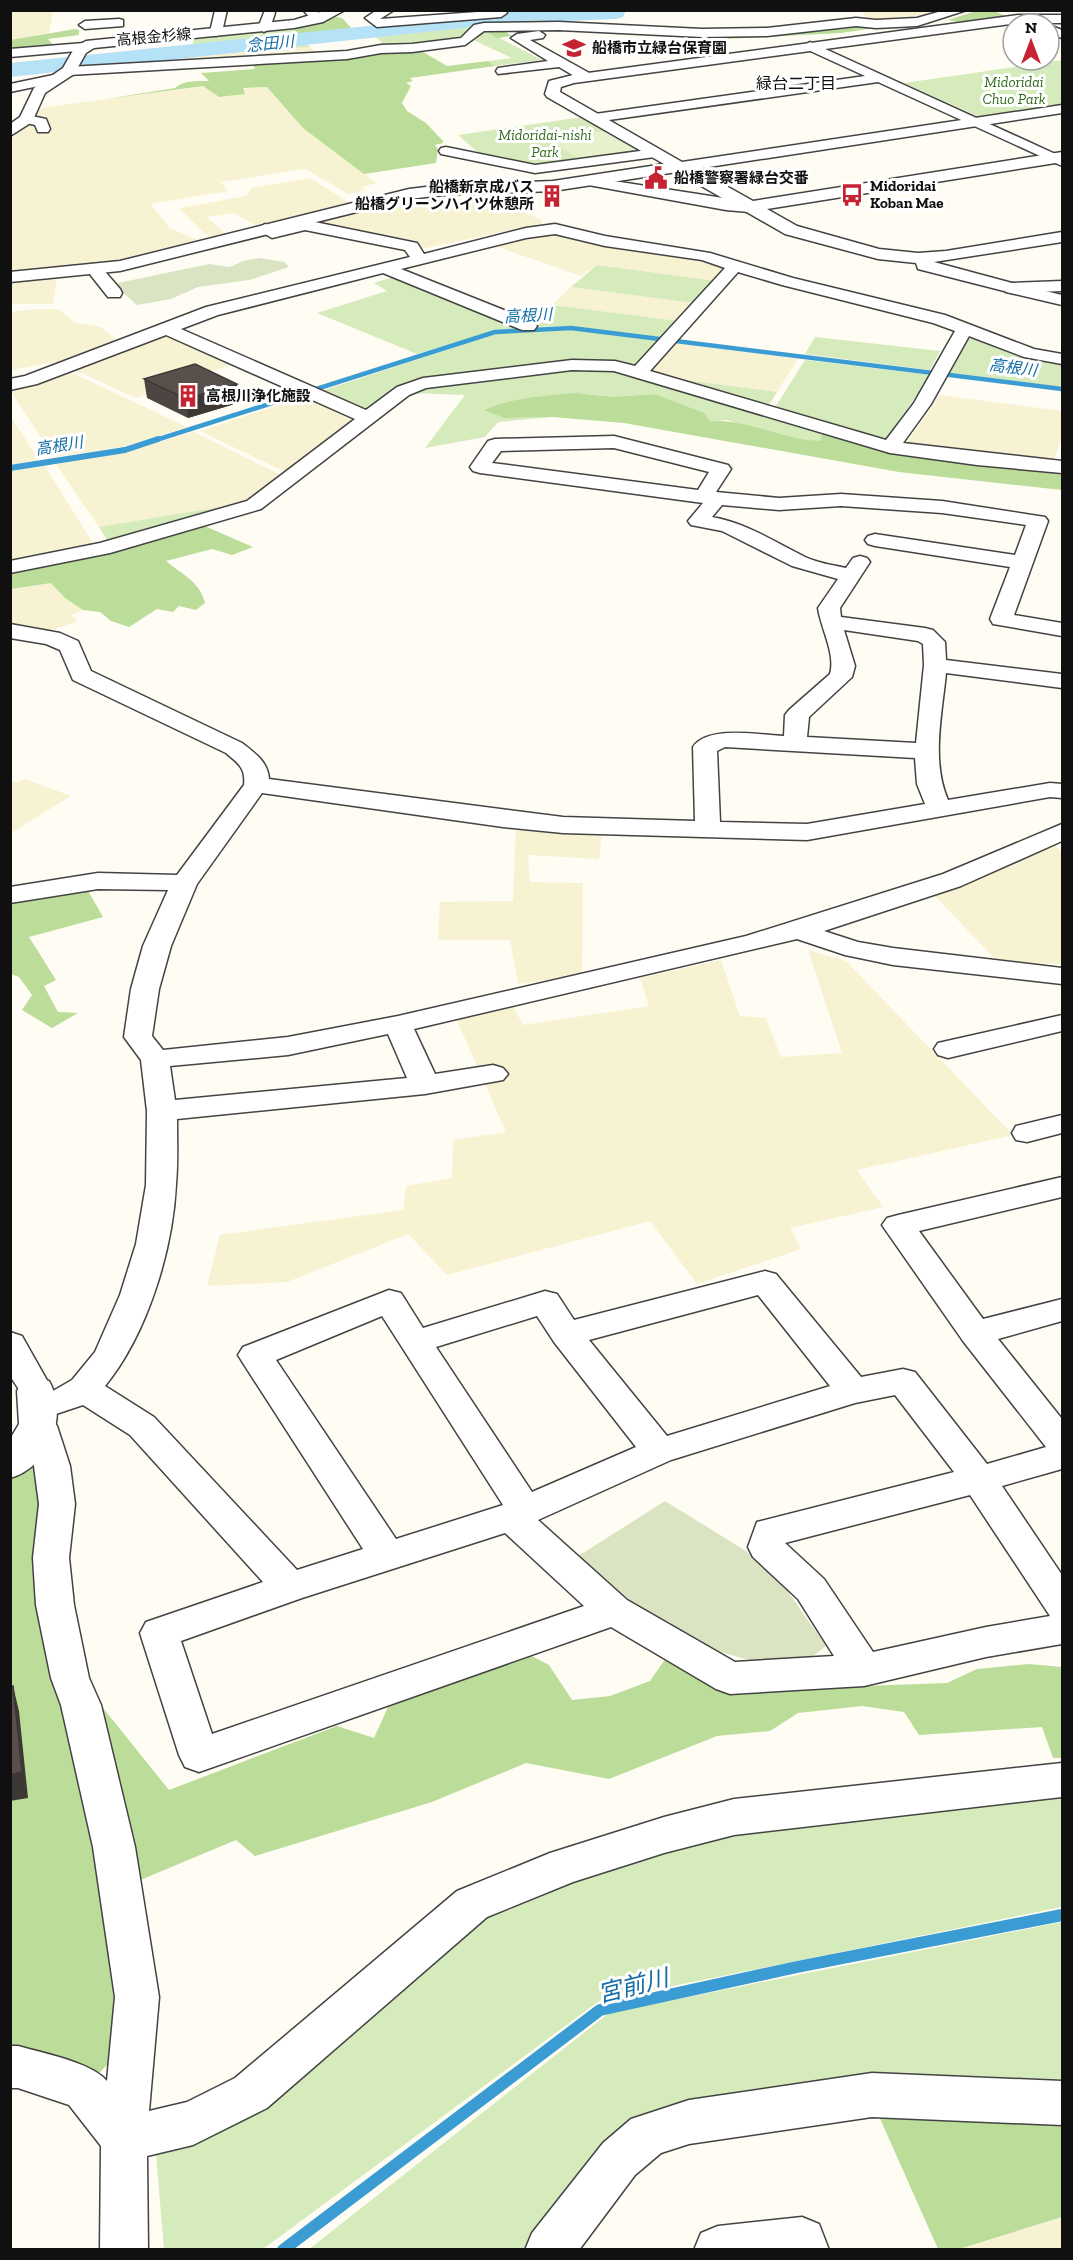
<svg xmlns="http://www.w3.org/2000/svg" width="1073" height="2260" font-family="'Zilla Slab','Noto Sans JP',serif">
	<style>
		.farmland { fill: #f6f2d2 }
		.green { fill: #d6ebbb }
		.forest { fill: #bd9 }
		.cemetery { fill: #dae3c2 }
		.pitch { fill: #e7f2cd }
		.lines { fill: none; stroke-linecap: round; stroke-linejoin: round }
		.stream-far2 { stroke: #3a9cd2; stroke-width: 4.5 }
		.stream-far1 { stroke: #3a9cd2; stroke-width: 6 }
		.stream { stroke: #3a9cd2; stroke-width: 12 }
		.river { fill: #b6e2f8; fill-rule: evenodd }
		.minor-casing { stroke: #434343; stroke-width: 3 }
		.tertiary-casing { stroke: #434343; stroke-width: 3 }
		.minor { fill: #fff; fill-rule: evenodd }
		.tertiary { fill: #fff; fill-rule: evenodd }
		.wall { fill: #4d4541 }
		.shaded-wall { fill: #3e3835 }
		.building { fill: #59504c; stroke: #3e3835; stroke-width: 1.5 }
		.labels { text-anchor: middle; stroke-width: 6; stroke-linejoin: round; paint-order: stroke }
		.far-street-label { font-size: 15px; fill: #101010; stroke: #fff }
		.far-poi-label { font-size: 15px; font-weight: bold; fill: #101010; stroke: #fff; text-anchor: start }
		.far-park-label { font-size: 15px; font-style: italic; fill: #316b1d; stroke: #fff }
		.far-water-label { font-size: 16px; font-style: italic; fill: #146da7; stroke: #fff }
		.far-neighbourhood-label { font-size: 16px; fill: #101010; stroke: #fff }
		.near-water-label { font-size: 24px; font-style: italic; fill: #146da7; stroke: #fff }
	</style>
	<rect width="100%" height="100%" fill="#fffcf3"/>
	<path class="farmland" d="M11 10 53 11 49 33 11 40Z
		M860 11H961L876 24Z
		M310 47 321 56 174 64 165 56 188 51 205 53Z
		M203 86 219 97 245 93 242 89 267 87 303 128 377 183 361 187 366 190 348 194 306 169 220 182 229 191 150 204 170 228 200 241 114 262 11 272V136L31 124 39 108Z
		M310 178 350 203 256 226 234 213 207 217 226 234 212 238 204 233 179 208 247 196 251 188Z
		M444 196 521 211 542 220V224L421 249 414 244 312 225 394 204Z
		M553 232 697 257 724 267 725 270 716 281 597 265 581 276 489 244Z
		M57 279 53 304H11L10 281Z
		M571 287 694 303 679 321 552 305Z
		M35 309H58L76 323 101 327 118 341 82 357 11 370V312Z
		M164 335 234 364 136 398 75 370Z
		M676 343 798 359 777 392 662 377 650 372Z
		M70 372 187 427 123 447 54 457 10 390Z
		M309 395 359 418 289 474 200 431Z
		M940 395 1062 411V436L1052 464 905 445Z
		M10 417H11L39 460 11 465Z
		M194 432 281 475 249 502 99 527 56 464 127 451Z
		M44 465 96 548 11 565V471Z
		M51 583 65 598 83 610 71 615 78 621 52 630 11 627V589Z
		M25 779 71 796 11 833V780L17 783Z
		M516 824 602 831 599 859 528 855 530 882 583 883 582 975 518 984 510 940H438L440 902 513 901Z
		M1055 845 1062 852V970L1060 964 1044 963 1045 968 999 963 930 891 965 881Z
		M808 950 846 961 1013 1135 857 1170 883 1207 790 1228 801 1249 697 1284 650 1221 447 1275 408 1234 287 1282 207 1286 220 1235 403 1210 406 1186 452 1178 453 1140 506 1132 456 1018 513 1006 523 1025 649 1006 640 978 721 960 740 1016 766 1018 781 1057 842 1053Z
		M1062 2217V2249H959Z"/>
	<path class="green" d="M539 17 543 24 484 27 460 40 387 47 370 32Z
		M292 27 299 37 195 46 188 36Z
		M484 30 542 60 495 66 488 61 512 58 475 41Z
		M301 39 310 47 205 53 188 51 165 56 160 51Z
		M1062 60V107L984 119 904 83Z
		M583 117 644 150 539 166 482 156 458 135Z
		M597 265 716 281 694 303 571 287Z
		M396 276 525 328 492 331 417 354 317 313 387 291 374 283Z
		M552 305 679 321 664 338 569 326 535 327Z
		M571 329 661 341 636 369 613 363 441 377 367 414 318 392 496 334Z
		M815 337 940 351 930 370 805 354Z
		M977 338 1027 354 1062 362V387L947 373 966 339Z
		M805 360 931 375 884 441 774 409Z
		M573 368H613L822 430V441H802L781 436 727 420 709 421 654 394 613 397 577 393 505 418 552 417 498 422 485 437 425 448 465 395 410 393 429 385Z
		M662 377 777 392 767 408Z
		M249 502 109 543 99 527Z
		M1062 1788V1907L599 2001 263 2249H164L155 2142 477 1914 668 1844Z
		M1062 1922V2088L877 2087 690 2111 528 2249 308 2250 609 2013Z"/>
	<path class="forest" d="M979 10 1003 11 997 12 1007 17 957 22 948 20Z
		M965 12 941 18 841 33 724 39 569 31 506 32 511 36 497 38 484 30 487 29 769 33 879 26Z
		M336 17 342 18 355 32 299 37 292 27Z
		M75 29 79 30V35L48 39 55 47 11 52 10 40Z
		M418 49 447 66 488 61 495 66 410 78 413 81 406 83 411 86 402 103 407 111 426 123 443 141V143L435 145 438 149 436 163 364 174 303 128 267 87 243 88 245 94 219 97 203 86 106 99 175 88C183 80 198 81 209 81L201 73 255 69 250 61Z
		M577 393 613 397 654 394 704 413 710 421C747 419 783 440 821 441L822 430 984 463 1062 470V490L899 472 624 423 552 417 505 418 484 410C514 397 545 396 577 393Z
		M200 524 253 547 232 555 212 549 166 561C181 574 200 581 205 603L196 610 179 606 173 612 157 609 129 627 111 621 100 612 83 610 65 598 51 583 11 589V571Z
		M86 887 103 917 29 937 56 980 44 986 58 1012 78 1013 52 1028 22 1010 32 995 19 977 11 974V899Z
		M32 1465 43 1471 62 1679 121 2000 111 2061 97 2075 11 2061 10 1480Z
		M520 1650 549 1665 572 1700 610 1696 650 1681 668 1655 696 1672 742 1695 808 1688 947 1683 977 1669 1029 1664 1062 1667V1758H1053L1042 1727 919 1735 904 1712 862 1706 798 1713 770 1731 717 1736 609 1779 526 1763 432 1802 255 1856 236 1840 138 1881 95 1698 169 1790 337 1726 374 1738 388 1707Z
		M874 2105 1062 2114V2217L959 2249H938Z"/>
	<path class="cemetery" d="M259 258 284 262 289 267 249 280 198 287 171 299 137 305 113 284 209 264 230 267 243 261Z
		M665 1501 746 1551 786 1589 826 1646 812 1657 749 1660 710 1649 620 1598 572 1560Z"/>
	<path class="pitch" d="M605 131 639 149 578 158 547 139Z"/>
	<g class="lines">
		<path class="stream-far2" d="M153 441 495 332 571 328 1062 389"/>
		<path class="stream-far1" d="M10 468 125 450 158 439"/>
		<path class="stream" d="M283 2250 600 2010 797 1967 1062 1915"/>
		<path class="river" d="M523 10H626L623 17 616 19 544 22 537 20 10 77V63Z"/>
		<g class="minor-casing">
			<path id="minor" d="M215 10H227L222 32 216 36 210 32Z
				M265 10H273L275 13 270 28 264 32 258 28Z
				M303 10H316L324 19 322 22H314Z
				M377 10H394L380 19 505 10 507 13 501 17 377 27 365 18Z
				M945 10H967L917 26 876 28 856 26 767 36 702 37 559 30 484 31 465 45 412 52 381 53 347 59 69 75 62 71 69 67 347 51 381 45 412 44 461 38 474 25 484 23 559 22 702 29 767 28 856 18 876 20 917 18Z
				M119 19 123 20V26L85 29 79 25 85 21Z
				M1049 25 1062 30V38L1049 33Z
				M539 31 545 35 543 38 530 40 591 74 593 77 591 80H581L559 67 498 74 496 71 498 68 548 61 511 38 517 34Z
				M810 42 1062 157V166L878 82 595 122 588 118 595 114 865 76 806 49 804 46Z
				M84 43 90 47 88 50 10 57V49Z
				M58 74 63 75 65 78 63 81 10 92V84Z
				M27 115 46 119 50 129 48 132H38L35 125 22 122 20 119Z
				M446 147 535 165 655 149 662 153 655 157 535 173 441 154 439 151 441 148Z
				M588 177 749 202 757 207 749 212 726 210 583 184 581 181 583 178Z
				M305 220 417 243 424 254 526 228 555 224 605 236 710 253 793 278 945 315 1034 349 1062 354V364L1024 357 969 336 931 404 903 443 1062 461V473L977 465 890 453 614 371 572 370 426 388 409 395 261 509 110 553 10 573V561L100 543 247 501 355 419 166 335 37 384 10 390V379L25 376 206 307 410 257 405 250 305 230 272 238 257 229 265 224 274 228ZM555 234 605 246 702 260 725 268 635 366 615 361 572 360 423 378 397 387 366 410 181 329 218 315 383 273 522 330H534L537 326 534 322 401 269 526 238ZM738 272 782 285 933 323 955 331 914 403 886 440 650 371Z
				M95 265 101 267 120 289 122 293 120 297H108L89 273 87 270 89 267Z
				M1012 283 1062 295V305L1006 292 1004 288Z
				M614 436 728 465 731 469 716 492 779 498 841 494 942 501 1045 517 1048 521 1014 615 1062 623V636L993 624 990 619 1010 567 875 546 868 544 865 540 868 536 875 534 1015 555 1026 525 942 513 841 506 779 510 722 505 712 517C747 523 774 542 805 557 818 563 832 565 846 568L853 558 860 556 867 558 870 562 840 608 841 617 925 628 933 630 945 642 946 660 1062 674V688L946 673C942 714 931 761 948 800L1050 783 1062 784V798L1050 797 807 840 563 833 503 827 262 793 197 884 171 946 159 989 152 1036 163 1050 288 1037 398 1016 746 936 943 874 1062 824V841L961 886 824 931 858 942 893 948 1062 968V984L893 965 845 955 797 939 414 1029 435 1074 493 1065 503 1068 508 1074 503 1080 425 1094 177 1119C177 1140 178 1162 176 1184 173 1250 147 1335 105 1386L154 1417 297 1570 363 1549 243 1363 238 1355 243 1347 389 1290 401 1293 423 1328 545 1291 557 1294 574 1320 765 1271 776 1274 861 1377 903 1369 915 1372 987 1464 1046 1447 963 1341 882 1225 887 1218 898 1215 1062 1177V1197L919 1231 983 1319 1062 1299V1321L998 1339 1062 1419V1469L1002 1486 1062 1575V1644L986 1657 864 1686 730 1694 716 1689 611 1627 199 1772 185 1767 179 1755 140 1633 146 1622 263 1582 130 1435 83 1405 50 1416 57 1426 70 1466 75 1504 69 1558 74 1605 89 1678 101 1705 135 1847 159 1997 149 2111 187 2102 235 2078 457 1891 550 1853 664 1817 734 1799 1062 1763V1797L734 1835 664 1853 573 1882 487 1917 267 2108 193 2145 147 2156 148 2250H100L101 2146 69 2105 18 2088H10V2046H18C42 2053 91 2062 107 2081L115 1997 93 1847 61 1705 51 1678 36 1605 33 1558 39 1504 34 1466 23 1426 29 1417 22 1407 26 1400 10 1376V1332L22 1336 53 1391 72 1380 95 1352 120 1295 136 1244 146 1185 147 1111 141 1060 124 1037 131 989 143 946 168 890 98 889 10 903V887L98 873 177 875 244 785C246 768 238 763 226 753L73 680 60 650 46 644 10 638V624L60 633 78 641 91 671 242 743C255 753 268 762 269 779L563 817 695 821 693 747C708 725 760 735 784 736L785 715 789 710 830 674C836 654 821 629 818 608L838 579 792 566 722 531 691 525 688 521 703 503 480 473 473 471 470 467 488 441 495 439ZM614 448 709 472 698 490 492 463 501 451ZM844 630 918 641 923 644 924 665 916 743 807 737 809 717 852 677 855 666ZM725 747 915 758 917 784 925 804 807 824 720 822 717 751ZM388 1034 407 1078 175 1100 170 1066 288 1055ZM758 1295 830 1386 667 1436 589 1340ZM382 1316 503 1505 396 1539 276 1360ZM537 1316 554 1342 636 1447 532 1492 436 1347ZM895 1395 954 1472 757 1522 748 1547 753 1557 798 1599 834 1656 735 1662 627 1600 538 1520 671 1460 855 1403ZM970 1495 1050 1616 986 1627 873 1652 824 1579 785 1543ZM505 1533 584 1606 212 1734 181 1641 302 1598Z
				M1062 1015V1031L948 1058 938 1055 934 1049 938 1043Z
				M1062 1115V1133L1027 1142 1016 1140 1012 1133 1016 1126Z
				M872 2073 1062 2081V2125L872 2117 689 2144 661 2153 635 2175 579 2250H525L532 2233 603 2143 631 2119 689 2100Z
				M802 2217 819 2224 829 2250H694L701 2233 718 2226Z"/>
		</g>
		<g class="tertiary-casing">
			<path id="tertiary" d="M327 10H345L323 22 294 28 94 48 86 53 74 74 45 93 32 122 10 136V124L20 117 34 88 63 68 75 47 86 41 294 20Z
				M1018 15H1062V23H1018L574 83 561 87 560 92 682 162 1062 105V113L696 169 753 201 1062 152V162L767 209 797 226 879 249 918 253 946 251 1062 232V242L934 262 1012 283 1062 281V291L1012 293 918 269 916 263 878 259 785 234 677 172 553 191 443 195 409 199 120 271 10 282V272L120 261 409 189 443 185 553 181 664 164 547 97 545 94 549 81 573 75Z
				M36 1378 49 1381C69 1416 49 1467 10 1478V1439L19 1424 17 1391 23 1381Z"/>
		</g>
		<use href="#minor" class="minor"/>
		<use href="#tertiary" class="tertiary"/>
	</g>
	<path class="wall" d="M144 379 238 403 188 418 147 398Z"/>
	<path class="shaded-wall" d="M237 384 238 403 188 418 186 399Z
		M13 1686 19 1711 28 1798 10 1801Z"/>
	<path class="building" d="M195 364 237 384 186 399 144 379Z
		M10 1686H13L22 1772 10 1775Z"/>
	<defs>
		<g id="school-bare" transform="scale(1.8)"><path d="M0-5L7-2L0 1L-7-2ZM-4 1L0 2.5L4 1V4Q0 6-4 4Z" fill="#c52331" stroke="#fff" stroke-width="2.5" paint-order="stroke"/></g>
		<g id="civic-bare" transform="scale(1.8)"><path d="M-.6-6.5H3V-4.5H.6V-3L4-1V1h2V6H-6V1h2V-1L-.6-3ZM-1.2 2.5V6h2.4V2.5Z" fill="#c52331" stroke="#fff" stroke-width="2.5" paint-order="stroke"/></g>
		<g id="bus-bare" transform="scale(1.8)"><path d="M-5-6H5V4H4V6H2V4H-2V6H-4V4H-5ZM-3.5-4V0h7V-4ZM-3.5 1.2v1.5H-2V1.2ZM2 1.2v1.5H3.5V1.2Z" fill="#c52331" stroke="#fff" stroke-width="2.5" paint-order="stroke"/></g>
		<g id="building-bare" transform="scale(1.8)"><path d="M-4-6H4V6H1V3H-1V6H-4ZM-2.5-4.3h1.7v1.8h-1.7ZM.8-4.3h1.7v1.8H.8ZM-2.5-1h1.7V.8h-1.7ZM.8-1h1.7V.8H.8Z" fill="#c52331" stroke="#fff" stroke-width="2.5" paint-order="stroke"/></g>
	</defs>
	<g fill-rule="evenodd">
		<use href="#school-bare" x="574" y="48"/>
		<use href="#civic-bare" x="656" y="178"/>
		<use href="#bus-bare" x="852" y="195"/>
		<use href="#building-bare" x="552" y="196"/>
		<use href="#building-bare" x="188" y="396"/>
	</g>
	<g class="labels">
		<g class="far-street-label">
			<text transform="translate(154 37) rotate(-5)" y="5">高根金杉線</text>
		</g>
		<g class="far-poi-label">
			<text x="592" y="53">船橋市立緑台保育園</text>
			<text x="674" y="183">船橋警察署緑台交番</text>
			<text x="870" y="191">Midoridai<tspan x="870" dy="17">Koban Mae</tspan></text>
			<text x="534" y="192" text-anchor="end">船橋新京成バス<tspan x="534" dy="17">船橋グリーンハイツ休憩所</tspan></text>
			<text x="206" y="401">高根川浄化施設</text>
		</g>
		<g class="far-park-label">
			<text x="1014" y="87">Midoridai<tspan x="1014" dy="17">Chuo Park</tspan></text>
			<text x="545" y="140">Midoridai-nishi<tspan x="545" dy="17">Park</tspan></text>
		</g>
		<g class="far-water-label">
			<text transform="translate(270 43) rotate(-6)" y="6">念田川</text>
			<text transform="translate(528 315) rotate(-3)" y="6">高根川</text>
			<text transform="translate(1013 367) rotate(7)" y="6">高根川</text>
			<text transform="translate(59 445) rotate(-9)" y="6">高根川</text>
		</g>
		<g class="far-neighbourhood-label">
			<text x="796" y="89">緑台二丁目</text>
		</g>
		<g class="near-water-label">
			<text transform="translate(633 1986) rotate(-14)" y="8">宮前川</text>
		</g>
	</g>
	<rect width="1073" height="2260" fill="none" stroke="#101010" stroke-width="24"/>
	<g transform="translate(1031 42)"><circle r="28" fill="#ffffff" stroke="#9f9f9f" stroke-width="1.5"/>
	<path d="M0-4.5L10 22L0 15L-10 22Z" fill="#c52331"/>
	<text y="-9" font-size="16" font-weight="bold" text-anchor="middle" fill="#101010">N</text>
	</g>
</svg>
